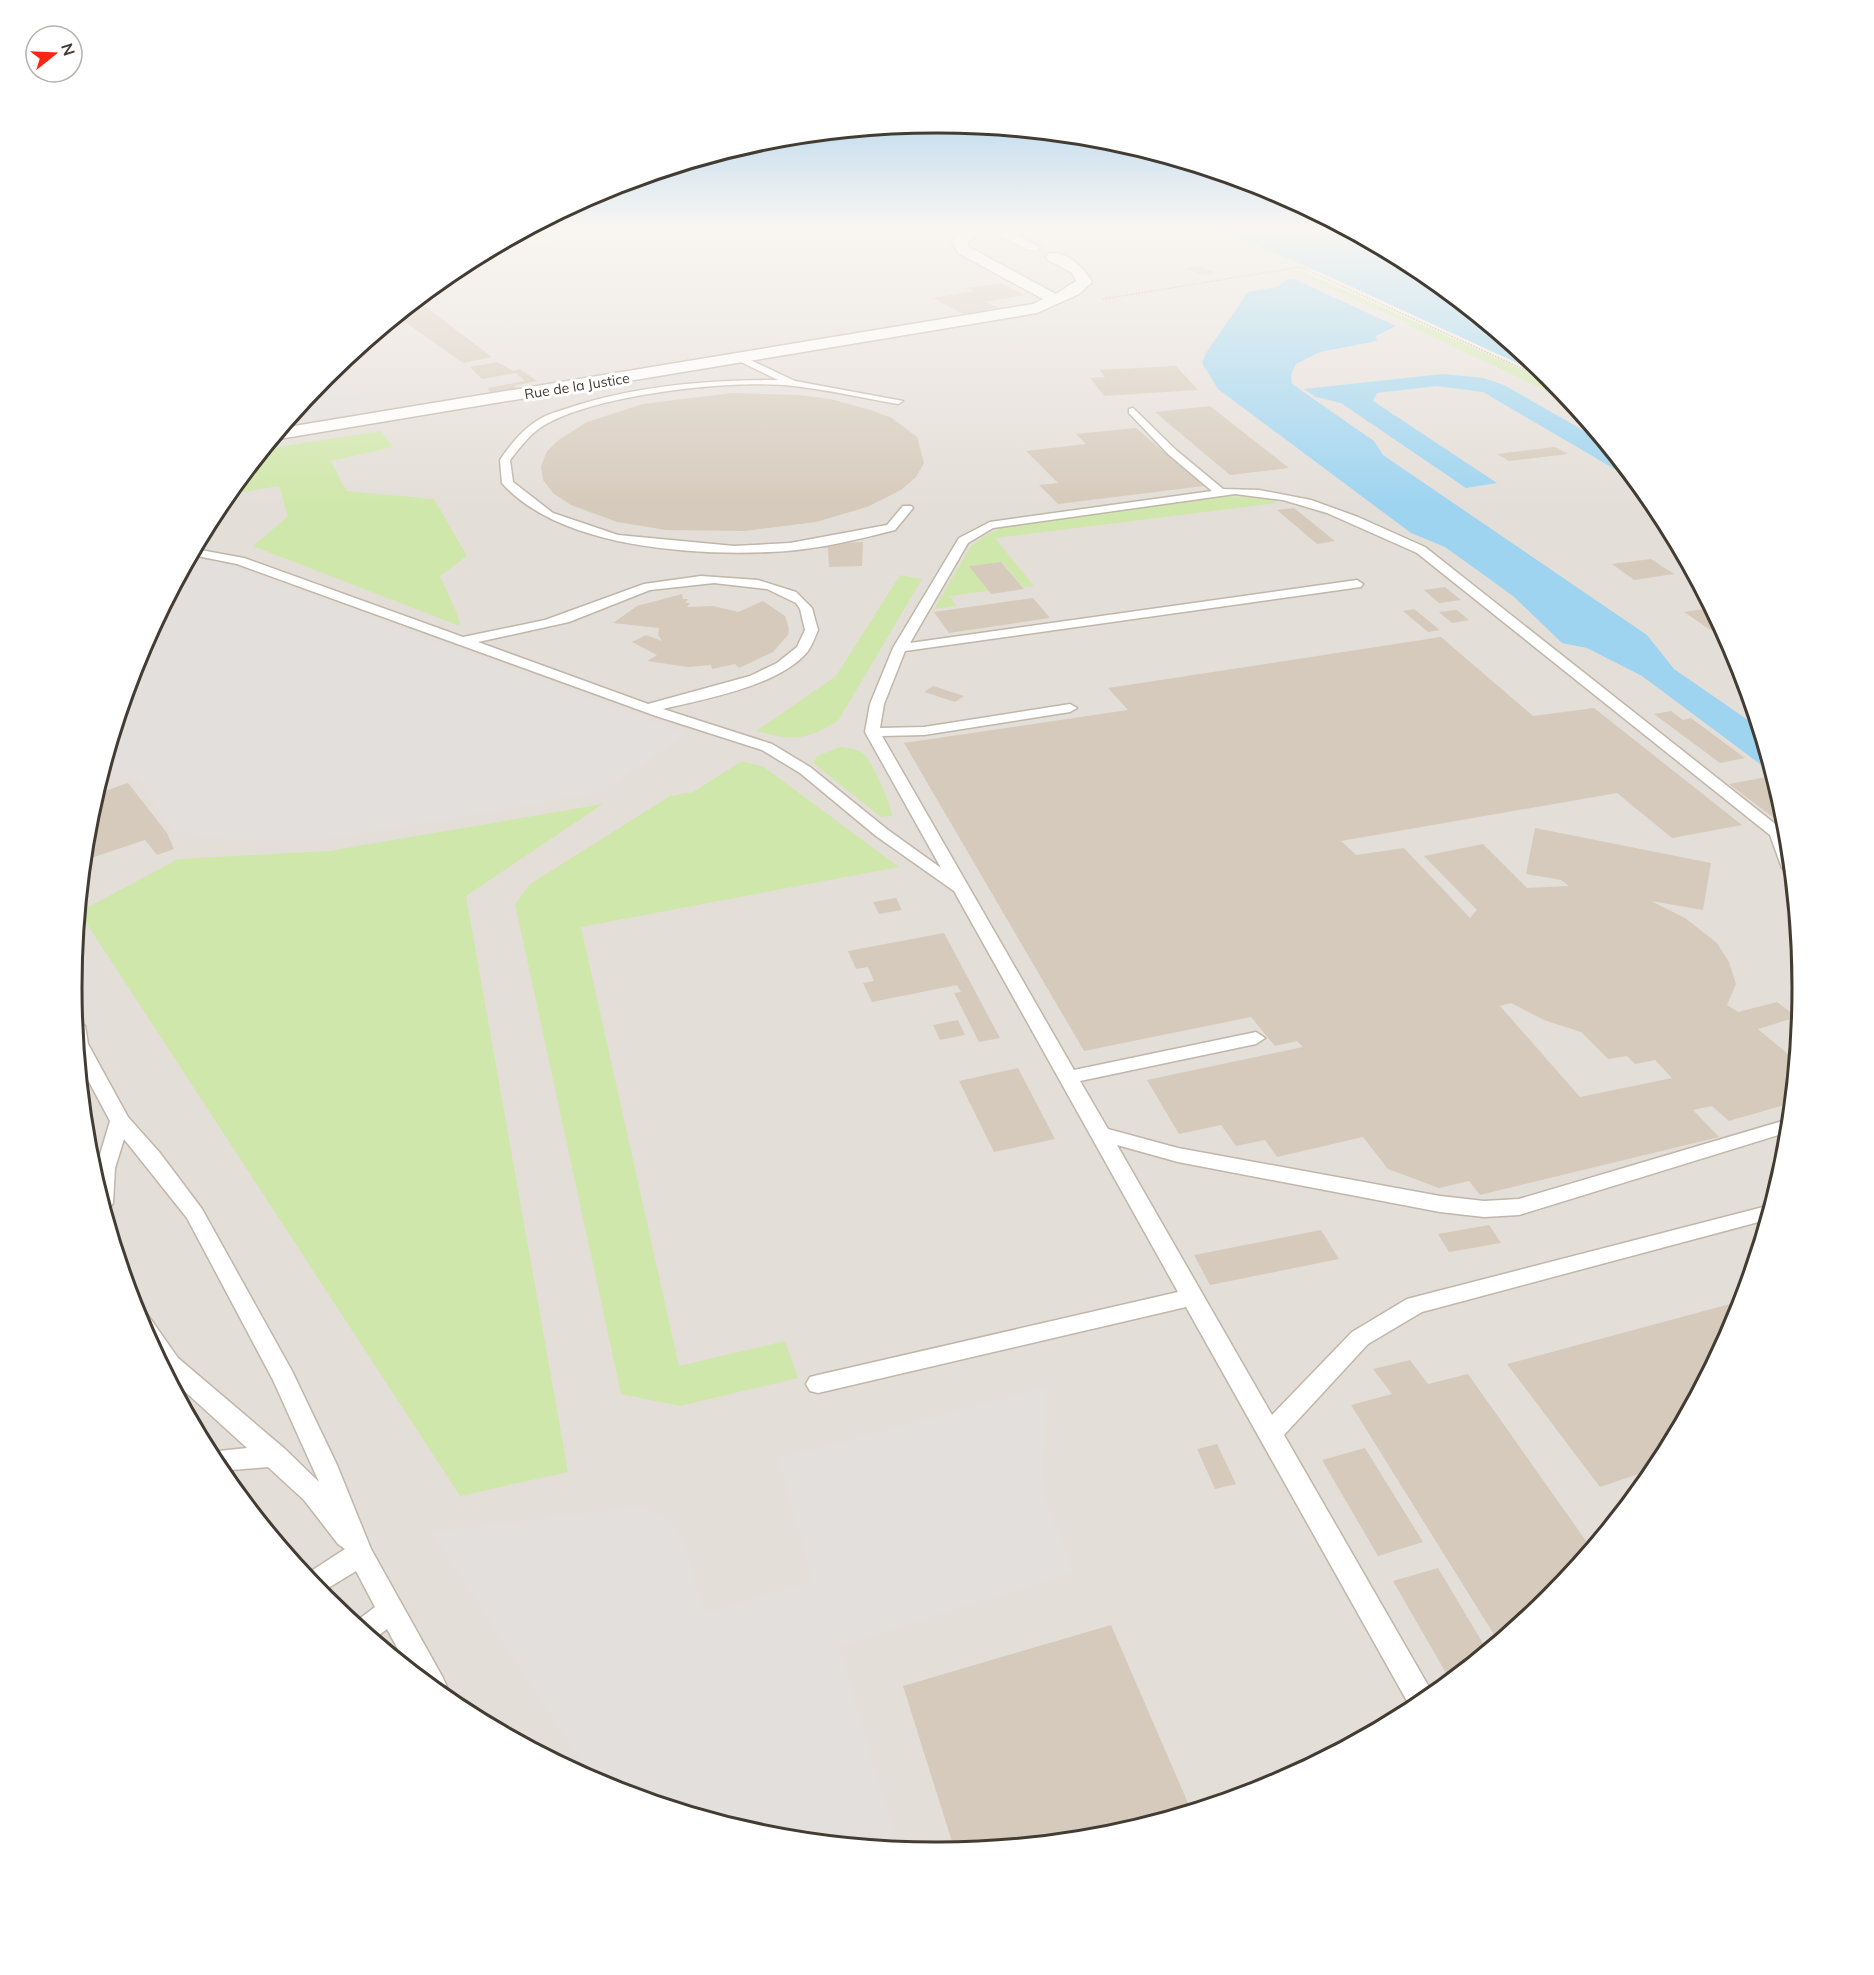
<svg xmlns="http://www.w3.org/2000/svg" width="1874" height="1975" font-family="Mulish,sans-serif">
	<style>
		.industrial { fill: #e4ded8 }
		.green { fill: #d0e7ab }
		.parking { fill: #e2dfdc }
		.water { fill: #9ed4f0 }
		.building { fill: #d6cabc; fill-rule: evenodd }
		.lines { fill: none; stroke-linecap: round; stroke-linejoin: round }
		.lane-casing { stroke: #c0b6a9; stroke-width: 3 }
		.street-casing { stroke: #c0b6a9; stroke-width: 3 }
		.path-far1 { stroke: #bfae97; stroke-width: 1.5; stroke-dasharray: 1.5 1.5; stroke-linecap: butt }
		.path { stroke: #bfae97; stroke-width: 2; stroke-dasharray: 1.5 1.5; stroke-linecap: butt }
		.lane { fill: #fff; fill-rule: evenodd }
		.street { fill: #fff; fill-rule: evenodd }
		.labels { text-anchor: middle; stroke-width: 6; stroke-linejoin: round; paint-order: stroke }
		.far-street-label { font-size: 14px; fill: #433c33; stroke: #fff }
		.rim { fill: none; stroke: #433c33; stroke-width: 3 }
	</style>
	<rect width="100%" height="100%" fill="#f2ece3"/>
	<path class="industrial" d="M580 229H1218L1315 270 1294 271 1411 324 1570 402 1656 507 1736 657 1785 819 1802 988 1785 1157 1736 1319 1656 1468 1548 1599 1417 1707 1268 1787 1105 1836 937 1852 768 1836 606 1787 456 1707 325 1599 218 1468 138 1318 89 1156 72 987 89 818 138 656 218 507 326 376 457 268 500 246 544 243Z"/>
	<path class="green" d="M530 229H580L544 243 494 248Z
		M1300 270 1557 385 1570 402 1408 325 1410 324 1292 271Z
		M381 431 393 447 331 461 346 491 434 499 467 556 440 576 457 613 460 626 253 546 288 516 279 486 227 495 265 449Z
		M1226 496 1263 498 1278 503 995 538 1034 586 1023 587 1002 562 970 566 989 591 950 596 956 606 934 609 971 546 988 534 1013 523Z
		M900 575 922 579 838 721C803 741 793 741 756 731L836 676Z
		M840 747C848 748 857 749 864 754 872 761 892 806 892 816L881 817 813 763 817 756Z
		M742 761 764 767 899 867 581 927 679 1366 785 1341 798 1378 680 1406 621 1394 515 904 530 884 670 796 693 792Z
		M603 804 466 896 568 1472 460 1496 79 912 178 859 329 851Z"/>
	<path class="parking" d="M333 370 387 412 282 429 326 376Z
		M189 560 220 562 686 734 603 792 323 840 225 839 173 831 138 779 101 778 138 656Z
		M1046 1387 1041 1490 1074 1572 839 1646 898 1849 768 1836 606 1787 592 1779 432 1532 641 1507 670 1521 685 1544 704 1614 813 1581 778 1459Z"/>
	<path class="water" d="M1218 229H1344L1418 268 1550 378 1315 270Z
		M1287 279H1294L1396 326 1376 336 1377 341 1320 352 1296 364 1291 375 1292 384 1374 441 1383 455 1647 635 1674 669 1758 727 1772 773 1642 676 1587 648 1562 643 1513 596 1445 547 1411 533 1218 389 1202 363 1206 353 1248 292 1277 287Z
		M1443 374 1483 378 1504 385 1602 441 1635 481 1483 392 1436 386 1377 393 1373 401 1497 483 1466 488 1341 403 1316 397 1304 389Z"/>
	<path class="building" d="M1199 266 1215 273 1201 275 1185 268Z
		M1000 283 1025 295 986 302 999 308 963 314 933 298 973 291 967 288Z
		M417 300 472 342 492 357 463 363 405 322 393 321Z
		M497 362 513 371 520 369 537 381 514 386 522 391 495 397 487 388 525 381 516 373 482 379 470 367Z
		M1176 366 1198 390 1104 396 1090 378 1105 377 1100 370Z
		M732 393 799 395 830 399 871 410 892 418 917 437 924 463 916 477 901 490 867 507 816 522 745 531 666 530 617 522 571 505 553 493 543 480 541 466 547 451 560 439 587 422 643 404Z
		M1210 406 1289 468 1230 475 1155 412Z
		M1136 428 1204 486 1058 504 1039 485 1058 483 1026 451 1086 444 1076 434Z
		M1555 447 1568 454 1509 461 1497 454Z
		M1294 508 1335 541 1317 544 1277 510Z
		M863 542 862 566 829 567 828 548H818V544Z
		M1651 559 1674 574 1634 580 1612 564Z
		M1001 562 1024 589 991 594 969 566Z
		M1445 587 1461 600 1439 603 1424 590Z
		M682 594 683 599H688L685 603H690L687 607 713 606 738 612 763 601 785 616 789 629 788 635 773 652 739 668 735 664 712 669 711 665 688 667 647 661 657 655 632 642 646 635 662 641 658 635 659 628 613 623 637 606Z
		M1033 598 1050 618 949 633 934 612Z
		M1710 608 1721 629 1712 631 1684 612Z
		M1414 609 1440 630 1428 632 1403 611Z
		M1457 610 1469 620 1452 623 1439 612Z
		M1441 637 1533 716 1594 708 1742 825 1672 838 1617 793 1341 841 1356 855 1404 848 1470 918 1477 910 1424 856 1483 844 1527 888 1569 886 1561 880 1526 874 1535 828 1711 863 1703 910 1651 901 1685 918 1717 943 1729 962 1736 984 1727 1005 1738 1012 1777 1002 1797 1017 1758 1029 1795 1060 1791 1103 1729 1121 1712 1106 1693 1110 1719 1137 1480 1195 1469 1181 1439 1188 1388 1169 1363 1137 1277 1157 1265 1140 1236 1146 1221 1125 1179 1134 1147 1080 1303 1047 1297 1041 1275 1046 1251 1017 1084 1051 904 743 1128 710 1108 688ZM1511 1003 1544 1020 1581 1032 1608 1059 1627 1056 1635 1064 1655 1060 1672 1078 1580 1097 1500 1006Z
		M933 686 964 696 955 702 924 692Z
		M1671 711 1683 720 1691 718 1745 758 1720 763 1654 714Z
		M1772 776 1785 819 1786 827 1729 784Z
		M128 783 167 833 174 849 157 855 145 840 85 860 89 818 96 794Z
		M896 898 902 910 879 914 873 902Z
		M944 933 1000 1038 979 1042 954 993 961 992 957 985 872 1002 863 983 874 981 868 967 856 969 848 951Z
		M958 1020 965 1035 940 1040 933 1025Z
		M1018 1068 1055 1139 994 1152 959 1081Z
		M1489 1225 1501 1243 1449 1252 1438 1234Z
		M1321 1230 1339 1259 1210 1285 1194 1255Z
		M1741 1301 1736 1319 1656 1468 1600 1487 1507 1364Z
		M1410 1360 1428 1384 1468 1374 1591 1548 1548 1599 1498 1641 1351 1405 1392 1394 1373 1369Z
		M1217 1444 1236 1484 1215 1489 1197 1449Z
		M1365 1448 1423 1542 1378 1556 1322 1460Z
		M1438 1568 1487 1650 1450 1680 1393 1581Z
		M1111 1625 1191 1810 1105 1836 955 1851 903 1686Z"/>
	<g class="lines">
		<g class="lane-casing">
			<path id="lane" d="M742 356 795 381 903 401 898 404C863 398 829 390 794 386 732 379 605 394 550 422 533 430 521 446 510 460L513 482 553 513 618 535 734 546 790 543 887 525 903 506H911L913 508 895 530C860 539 823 548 787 551 704 557 561 550 502 483L500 460C510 445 522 430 538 420 551 412 567 409 581 404 645 385 712 380 778 380L739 361 737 359Z
				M1133 408 1176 450 1223 489 1259 490 1311 500 1358 517 1425 547 1783 830 1787 840 1790 873 1782 868 1770 835 1417 553 1327 513 1283 500 1235 494 993 528 968 543 910 643 1357 580 1363 584 1361 587 905 651 884 704 880 728 924 727 1070 704 1077 708 1070 712 924 735 882 736 1074 1070 1256 1032 1265 1038 1256 1044 1080 1081 1108 1129 1178 1148 1440 1196 1484 1201 1519 1199 1789 1119 1788 1132 1519 1215 1484 1217 1440 1212 1178 1162 1117 1145 1272 1415 1352 1332 1407 1299 1771 1205 1766 1220 1422 1312 1368 1344 1284 1435 1433 1694 1412 1710 1186 1307 818 1393 810 1391 806 1384 810 1377 818 1375 1178 1292 954 891 876 836 800 773 762 750 656 716 237 564 192 555 195 549 244 558 463 637 545 620 644 584 701 576 758 580 796 592 812 608 818 630C815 637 812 645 808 651 780 686 704 699 663 709L772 744 810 767 888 830 941 868 865 732 870 704 893 648 959 538 990 522 1212 491 1168 454 1129 413V409ZM714 583 767 589 796 603 800 609 805 630 797 647 777 663 750 676 648 704 478 642 569 622 650 590Z
				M76 1020 85 1026 88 1044 128 1117 160 1153 202 1209 292 1371 337 1465 371 1549 443 1678 447 1687 443 1696 407 1666 387 1629 374 1639 354 1623 375 1607 356 1571 320 1593 305 1575 345 1549 338 1544 304 1500 268 1467 220 1471 209 1452 247 1448 169 1377 135 1309 145 1311 178 1358 285 1449 319 1482 273 1380 187 1218 124 1139 115 1168 113 1203 110 1208 105 1210 94 1175 110 1121 79 1063Z"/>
		</g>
		<g class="street-casing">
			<path id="street" d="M968 229H985L967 242 969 247 1056 294 1076 281 1072 273 1048 260 1046 257 1048 254C1066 249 1084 268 1092 282L1079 294 1037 313 273 440 282 428 1033 304 1043 299 958 253 952 241Z
				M987 229H1006L1040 247 1038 250H1028Z"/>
		</g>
		<path class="path-far1" d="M1103 299 1300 267 1543 378"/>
		<path class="path" d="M1540 376 1555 383"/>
		<use href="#lane" class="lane"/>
		<use href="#street" class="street"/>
	</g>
	<linearGradient id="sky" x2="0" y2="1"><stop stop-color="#8ac1eb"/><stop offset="0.45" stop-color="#f9f6f2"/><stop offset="1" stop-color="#f9f6f2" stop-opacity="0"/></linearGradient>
	<rect width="1874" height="506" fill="url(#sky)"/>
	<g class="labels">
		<g class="far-street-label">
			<text transform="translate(577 386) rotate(-9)" y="5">Rue de la Justice</text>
		</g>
	</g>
	<path d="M0 0H1874V1975H0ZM936 133H938A854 854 0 0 1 1792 987V988A854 854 0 0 1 938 1842H936A854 854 0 0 1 82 988V987A854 854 0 0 1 936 133Z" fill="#fff" fill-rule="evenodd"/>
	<path class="rim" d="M936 133H938A854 854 0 0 1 1792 987V988A854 854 0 0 1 938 1842H936A854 854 0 0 1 82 988V987A854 854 0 0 1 936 133Z"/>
	<g transform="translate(54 54) rotate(72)"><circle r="28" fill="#ffffff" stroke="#b4b1ad" stroke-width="1.5"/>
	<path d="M0-4.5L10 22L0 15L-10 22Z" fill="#fa2612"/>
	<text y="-9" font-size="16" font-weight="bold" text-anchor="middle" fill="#433c33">N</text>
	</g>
</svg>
